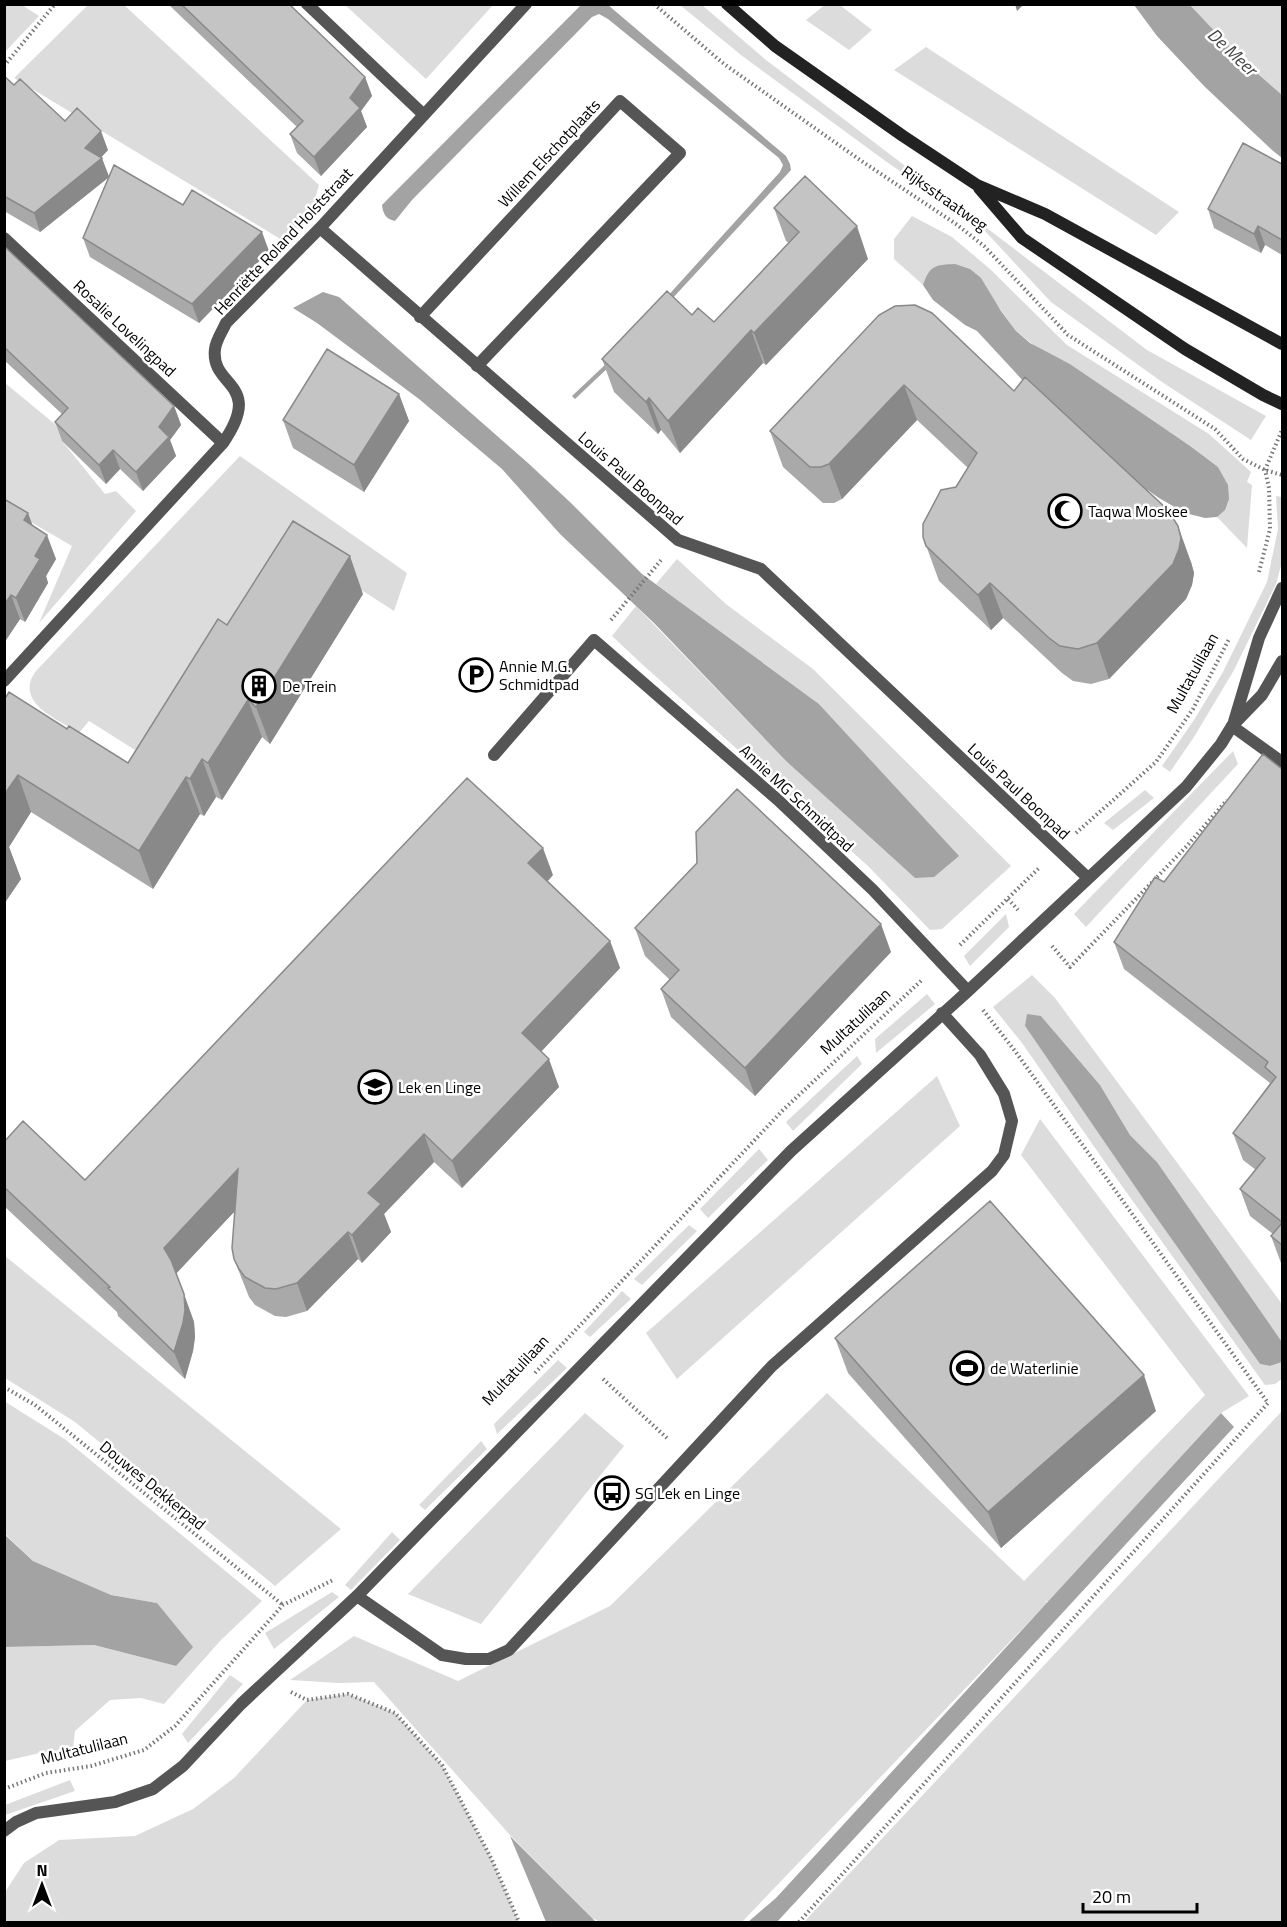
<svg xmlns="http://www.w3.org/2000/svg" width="1287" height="1927" font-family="'Titillium Web',sans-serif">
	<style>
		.green { fill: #dcdcdc }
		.water { fill: #a3a3a3 }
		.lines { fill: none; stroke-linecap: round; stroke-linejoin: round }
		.path { stroke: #777; stroke-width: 4; stroke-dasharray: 1.5 3; stroke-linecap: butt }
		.lane { stroke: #555; stroke-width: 12 }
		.street { stroke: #555; stroke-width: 12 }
		.secondary { stroke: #222; stroke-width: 12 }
		.wall { fill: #a9a9a9 }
		.shaded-wall { fill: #898989 }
		.building { fill: #c4c4c4; stroke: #898989; stroke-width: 1.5 }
		.labels { text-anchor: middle; stroke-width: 5; stroke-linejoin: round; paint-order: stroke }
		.street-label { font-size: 16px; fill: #000; stroke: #fff }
		.poi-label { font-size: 16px; fill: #000; stroke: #fff; text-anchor: start }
		.water-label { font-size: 18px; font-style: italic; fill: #444; stroke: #fff }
	</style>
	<rect width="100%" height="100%" fill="#fff"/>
	<path class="green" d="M5 4 22 5 39 16 5 52Z
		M826 4 840 5 872 30 849 50 806 20Z
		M88 5H124L319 185 309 221 282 240 14 78Z
		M345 5H493L426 79Z
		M680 5H702L766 60 1147 350 1266 416 1251 440 1162 382 1051 302 983 229 884 160 741 55Z
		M1190 5H1282V95L1241 59Z
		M926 47 1179 212 1156 235 894 70Z
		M912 216 952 237 990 269 1067 345 1209 434 1251 472 1247 482 1252 485 1247 548 1217 517 1227 485 1218 467 1070 364 1036 347 1016 331 995 302 982 281 923 285 894 259V239Z
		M5 383 56 425 62 441 105 494 116 491 136 511 39 623 72 546 5 507Z
		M240 456 407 573 394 611 299 550 151 760 89 721 79 733C57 719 13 702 36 671Z
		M1276 496 1282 497V562L1276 584 1234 670 1194 737 1170 772 1162 766 1194 720 1223 672 1267 582 1278 529Z
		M677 559 726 604 813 669 1011 866 942 929 930 930 868 866 643 665 612 636 636 606 786 761 915 878 958 857 819 704 656 584Z
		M1233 751 1238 764 1086 927 1074 914Z
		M1145 790 1154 798 1113 830 1104 823Z
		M1006 914 1009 927 970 966 964 956Z
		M1032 975 1055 998 1282 1304V1342L1157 1162 1130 1135 1100 1085 1041 1016 1025 1026 1151 1210 1260 1364 1270 1366 1282 1362V1379L1275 1384 1265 1385 1109 1168 1022 1043 993 1007Z
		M927 994 935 1004 876 1053 875 1039Z
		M857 1056 862 1064 793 1131 786 1122Z
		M937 1076 960 1126 677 1379 646 1333Z
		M1040 1119 1249 1396 1221 1413 1048 1602 1045 1600 1047 1603 742 1922H600L592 1918 510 1835 374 1682 338 1683 290 1680 354 1636 458 1681 610 1606 827 1393 1024 1581 1205 1395 1021 1155Z
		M759 1149 768 1160 708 1218 700 1209Z
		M689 1225 697 1231 642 1285 634 1279Z
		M5 1256 341 1529 275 1586 75 1422 5 1378Z
		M622 1291 631 1299 590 1337 584 1332Z
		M558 1360 567 1368 497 1434 494 1424Z
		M4 1401 66 1440 262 1601 221 1640 164 1704 141 1698 110 1700 75 1731 73 1749 40 1753 5 1761V1647L94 1645 176 1666 157 1603 111 1595 33 1561 5 1534Z
		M1282 1411V1922H804Z
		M585 1413 624 1446 481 1624 408 1594Z
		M481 1441 487 1449 425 1510 419 1505Z
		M392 1532 400 1540 351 1590 345 1585Z
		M332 1592 339 1597 274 1649 265 1633Z
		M230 1675 243 1684 188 1743 182 1734Z
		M348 1694 395 1713 442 1765 492 1860 519 1922H5V1892L24 1863 59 1840 135 1836 193 1809 234 1778 307 1700Z
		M70 1780 75 1791 5 1815V1805Z"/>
	<path class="water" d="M581 5H608L786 156 790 164 791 170 611 365 575 399 572 396 607 363 780 172 783 165 779 158 608 19 599 14 592 17 412 200 395 221C386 219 383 214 382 205Z
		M1134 5H1190L1241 59 1282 95V158L1272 150 1205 87 1157 36Z
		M955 264 970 269 981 278 1001 311 1016 331 1030 343 1070 364 1190 446 1218 467 1228 485 1229 499 1225 510 1217 517 1205 518 1185 513 1159 498 1123 473 1026 384 977 331 965 325 933 300 923 285C930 265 935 265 955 264Z
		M323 292 339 297 528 463 571 503 642 574 819 704 959 856 934 877 915 878 786 761 654 623 560 534 502 469 419 399 317 323 293 308Z
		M1027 1014 1041 1016 1100 1085 1130 1135 1157 1162 1282 1342V1362L1270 1366 1260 1364 1151 1210 1025 1026Z
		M1221 1413 1234 1427 777 1922H748L776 1898Z
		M4 1534 33 1561 111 1595 157 1603 193 1647 176 1666 94 1645 5 1647Z
		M510 1836 596 1922H546Z"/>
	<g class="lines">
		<path class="path" d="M654 4 724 64 860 160 956 224 984 246 1068 335 1215 429 1243 459 1265 470 1282 475
			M4 66 55 4
			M1265 470 1282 430
			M1259 572 1270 529 1269 488 1265 470
			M611 620 662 559
			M1076 833 1156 762 1193 709 1229 639
			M1008 899 1018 910
			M960 945 1040 867
			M1052 946 1070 967 1186 847 1227 800
			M535 1373 783 1110 923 979
			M603 1379 668 1439
			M4 1387 35 1405 283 1605
			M291 1692 307 1700 348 1694 395 1713 442 1765 492 1860 519 1922
			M4 1789 46 1773 91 1766 144 1750 175 1726 283 1605 333 1580
			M799 1922 1268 1403 1015 1051 983 1010"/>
		<path class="lane" d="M420 317 620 101 680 153 477 366
			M1232 726 1282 762"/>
		<path class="street" d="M307 4 424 115
			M320 228 678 540 761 569 1088 878
			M4 238 223 443
			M4 681 223 443C265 382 210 388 215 349 216 340 222 332 226 323L320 228 526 4
			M1233 725 1259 638 1282 588
			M494 755 594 640 778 800 873 890 968 991
			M357 1596 442 1655 466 1659H489L509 1650 772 1366 992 1171 1004 1155 1012 1121 1004 1094 980 1055 942 1013
			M4 1831 16 1822 36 1813 115 1802 153 1789 183 1766 241 1704 357 1596 791 1151 968 991 1186 787 1221 744 1232 726 1262 695 1282 661"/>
		<path class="secondary" d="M727 4 775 46 903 136 977 185 1045 214 1282 344
			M979 188 1022 238 1185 349 1263 395 1282 404"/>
	</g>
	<path class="wall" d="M168 4H289L365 77 372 96 361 111 367 127 321 176 297 153 290 134 297 127Z
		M4 76 14 85 108 150 101 157 109 176 183 205 269 251 199 323 90 257 83 238 108 178 40 232 4 211Z
		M1282 164V255L1265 245 1261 253 1214 228 1208 209Z
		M774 208 868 259 766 365 763 363 680 453 661 430 658 434 614 392 602 359 692 315 714 322 789 243 786 241Z
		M4 246 174 406 181 425 170 440 176 456 143 491 120 469 106 484 62 441 55 422 62 414 4 360Z
		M879 315 1191 562 1194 573 1192 585 1186 599 1109 679 1091 684 1073 681 1062 673 1003 618 991 630 939 581 923 537 968 468 917 420 842 499 834 503H823L783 467 770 431Z
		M399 394 409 421 364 492 293 448 283 420Z
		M4 499 33 526 56 559 46 576 48 583 25 622 20 619 4 643Z
		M363 594 270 744 262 737 222 800 216 797 204 816 200 814 153 889 31 812 9 847 21 879 4 904V700L67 729 128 763 227 625Z
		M1282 769V1264L1281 1263 1271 1236 1273 1234 1250 1216 1240 1189 1256 1170 1243 1160 1233 1133 1270 1083 1124 969 1114 942Z
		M697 863 891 952 755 1096 671 1017 661 989 670 980 645 956 635 928Z
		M553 875 548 881 610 941 620 968 541 1052 559 1087 462 1188 434 1162 384 1214 391 1232 362 1263 358 1259 307 1311 286 1317 275 1316 255 1305 249 1297 234 1259 235 1211 176 1273 194 1322 195 1337 193 1351 185 1379 118 1316 117 1312 4 1206V1142L85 1180Z
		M835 1338 1156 1411 1001 1548 848 1373Z"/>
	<path class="shaded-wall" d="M1015 4H1024L1017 11Z
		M365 77 372 96 361 111 367 127 321 176 314 157 350 98Z
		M101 131 108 150 96 163 102 158 109 177 40 232 34 213 85 148Z
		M857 226 868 259 766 365 754 333Z
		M1258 226 1265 245 1261 253 1254 234Z
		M262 232 269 251 199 323 192 304Z
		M751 330 763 363 680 453 668 421Z
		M904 385 917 420 842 499 829 464Z
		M399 394 409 421 364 492 354 465Z
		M649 398 661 430 658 434 646 402Z
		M174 406 181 425 170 440 176 456 143 491 136 472 159 427Z
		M113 450 120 469 106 484 99 465Z
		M28 513 37 537 24 520Z
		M1178 526 1191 562 1194 573 1192 585 1186 599 1109 679 1097 643Z
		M47 535 56 559 46 576 48 583 25 622 16 598 35 556Z
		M350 556 363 594 270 744 256 707Z
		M990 583 1003 618 991 630 978 595Z
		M11 595 20 619 4 643V605Z
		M248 700 262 737 222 800 208 763Z
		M202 759 216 797 204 816 190 779Z
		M18 775 31 812 9 847 21 879 4 904V795Z
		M186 777 200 814 153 889 139 851Z
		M543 848 553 875 538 891 528 863Z
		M881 924 891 952 755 1096 745 1068Z
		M610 941 620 968 532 1061 522 1033Z
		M549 1059 559 1087 462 1188 452 1161Z
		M424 1134 434 1162 384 1214 391 1232 362 1263 352 1235 368 1193Z
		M238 1169 248 1197 174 1276 164 1248Z
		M348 1232 358 1259 307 1311 297 1283Z
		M184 1294 194 1322 195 1337 193 1351 185 1379 174 1352Z
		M1144 1375 1156 1411 1001 1548 988 1512Z"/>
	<path class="building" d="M181 4H289L365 77 350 98 360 108 314 157 290 134 303 121Z
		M4 76 14 85 20 79 65 121 77 108 101 131 85 148 102 158 34 213 4 196Z
		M1243 143 1282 164V240L1258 226 1254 234 1208 209Z
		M114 165 183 205 192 190 262 232 192 304 83 238Z
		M805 176 857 226 754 333 751 330 668 421 649 398 646 402 602 359 667 291 692 315 698 308 714 322 799 232 774 208Z
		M4 246 174 406 159 427 169 437 136 472 113 450 99 465 55 422 68 408 4 347Z
		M915 305 932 313 1014 391 1025 377 1168 510 1178 526 1181 538 1179 549 1173 564 1097 643 1078 649 1060 646 1049 638 990 583 978 595 926 546 923 537V524L941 490 956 487 977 453 904 385 829 464 821 467H810L770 431 879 315 895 306Z
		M327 349 399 394 354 465 283 420Z
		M4 499 28 513 24 520 47 535 35 556 40 559 16 598 11 595 4 605Z
		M293 521 350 556 256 707 248 700 208 763 202 759 190 779 186 777 139 851 18 775 4 795V700L9 692 67 729 69 726 128 763 218 619 227 625Z
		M1263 754 1282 769V1222L1240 1189 1265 1158 1233 1133 1276 1077 1265 1067 1268 1062 1114 942 1155 877 1164 882Z
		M467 778 543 848 528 863 610 941 522 1033 549 1059 452 1161 424 1134 368 1193 381 1204 352 1235 348 1232 297 1283 276 1289 265 1288 245 1277 239 1269 234 1259 232 1248 238 1169 164 1248 171 1260 184 1294 185 1310 183 1323 174 1352 108 1288 110 1287 4 1187V1142L23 1121 85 1180Z
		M737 789 881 924 745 1068 661 989 679 970 635 928 697 863 696 832Z
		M990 1201 1144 1375 988 1512 835 1338Z
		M1282 1223V1245L1271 1236Z"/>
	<defs>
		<g id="mosque-ring" transform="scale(1.725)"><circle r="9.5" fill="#fff" stroke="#000" stroke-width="1.5"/><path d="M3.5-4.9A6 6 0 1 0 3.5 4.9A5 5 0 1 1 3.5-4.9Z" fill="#000"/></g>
		<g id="parking-ring" transform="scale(1.725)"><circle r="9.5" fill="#fff" stroke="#000" stroke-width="1.5"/><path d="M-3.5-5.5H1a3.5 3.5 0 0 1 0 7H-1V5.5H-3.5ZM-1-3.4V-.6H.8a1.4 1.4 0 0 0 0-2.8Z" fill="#000"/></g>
		<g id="building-ring" transform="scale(1.725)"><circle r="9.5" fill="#fff" stroke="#000" stroke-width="1.5"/><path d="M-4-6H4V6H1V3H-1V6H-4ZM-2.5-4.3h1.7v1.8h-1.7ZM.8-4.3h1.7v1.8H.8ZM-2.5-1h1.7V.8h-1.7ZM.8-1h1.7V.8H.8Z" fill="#000"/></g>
		<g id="school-ring" transform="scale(1.725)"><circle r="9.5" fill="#fff" stroke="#000" stroke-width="1.5"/><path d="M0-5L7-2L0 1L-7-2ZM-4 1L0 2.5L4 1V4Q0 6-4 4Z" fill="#000"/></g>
		<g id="stadium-ring" transform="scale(1.725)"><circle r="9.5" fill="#fff" stroke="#000" stroke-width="1.5"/><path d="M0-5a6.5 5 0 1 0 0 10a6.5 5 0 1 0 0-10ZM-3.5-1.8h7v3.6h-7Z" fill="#000"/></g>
		<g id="bus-ring" transform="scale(1.725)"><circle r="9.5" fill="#fff" stroke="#000" stroke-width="1.5"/><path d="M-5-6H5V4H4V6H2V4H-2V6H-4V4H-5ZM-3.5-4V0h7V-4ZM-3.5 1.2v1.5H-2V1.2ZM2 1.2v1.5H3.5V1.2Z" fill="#000"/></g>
	</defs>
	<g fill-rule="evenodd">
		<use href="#mosque-ring" x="1065" y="511"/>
		<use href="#parking-ring" x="476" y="675"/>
		<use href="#building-ring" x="259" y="686"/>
		<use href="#school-ring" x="375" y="1087"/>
		<use href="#stadium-ring" x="967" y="1368"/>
		<use href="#bus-ring" x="612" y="1493"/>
	</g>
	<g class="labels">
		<g class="street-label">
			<text transform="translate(549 153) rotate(-47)" y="6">Willem Elschotplaats</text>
			<text transform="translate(945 198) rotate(35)" y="6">Rijksstraatweg</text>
			<text transform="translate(283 241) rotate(-47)" y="6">Henriëtte Roland Holststraat</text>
			<text transform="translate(125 328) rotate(43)" y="6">Rosalie Lovelingpad</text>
			<text transform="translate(631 478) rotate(41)" y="6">Louis Paul Boonpad</text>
			<text transform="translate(1192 673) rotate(-61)" y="6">Multatulilaan</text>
			<text transform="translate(1019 791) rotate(43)" y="6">Louis Paul Boonpad</text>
			<text transform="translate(797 798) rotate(43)" y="6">Annie MG Schmidtpad</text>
			<text transform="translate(855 1021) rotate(-43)" y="6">Multatulilaan</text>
			<text transform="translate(515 1370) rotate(-47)" y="6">Multatulilaan</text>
			<text transform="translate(153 1485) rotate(39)" y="6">Douwes Dekkerpad</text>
			<text transform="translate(84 1748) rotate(-14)" y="6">Multatulilaan</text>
		</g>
		<g class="poi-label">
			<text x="1088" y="517">Taqwa Moskee</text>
			<text x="499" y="672">Annie M.G.<tspan x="499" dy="18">Schmidtpad</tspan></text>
			<text x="282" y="692">De Trein</text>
			<text x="398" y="1093">Lek en Linge</text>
			<text x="990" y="1374">de Waterlinie</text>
			<text x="635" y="1499">SG Lek en Linge</text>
		</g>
		<g class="water-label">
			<text transform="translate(1232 52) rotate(43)" y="6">De Meer</text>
		</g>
	</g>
	<rect width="1287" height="1927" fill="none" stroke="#000000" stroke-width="12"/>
	<g transform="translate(42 1885)" stroke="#ffffff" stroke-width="4.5" paint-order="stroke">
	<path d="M0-4.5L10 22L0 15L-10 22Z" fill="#000000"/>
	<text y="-9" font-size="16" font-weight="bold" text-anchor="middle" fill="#000000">N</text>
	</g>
	<path d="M1083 1903v9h114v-9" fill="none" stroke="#000000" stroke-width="3"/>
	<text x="1092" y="1903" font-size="18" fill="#000000" stroke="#ffffff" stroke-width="4.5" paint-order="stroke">20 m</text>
</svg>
